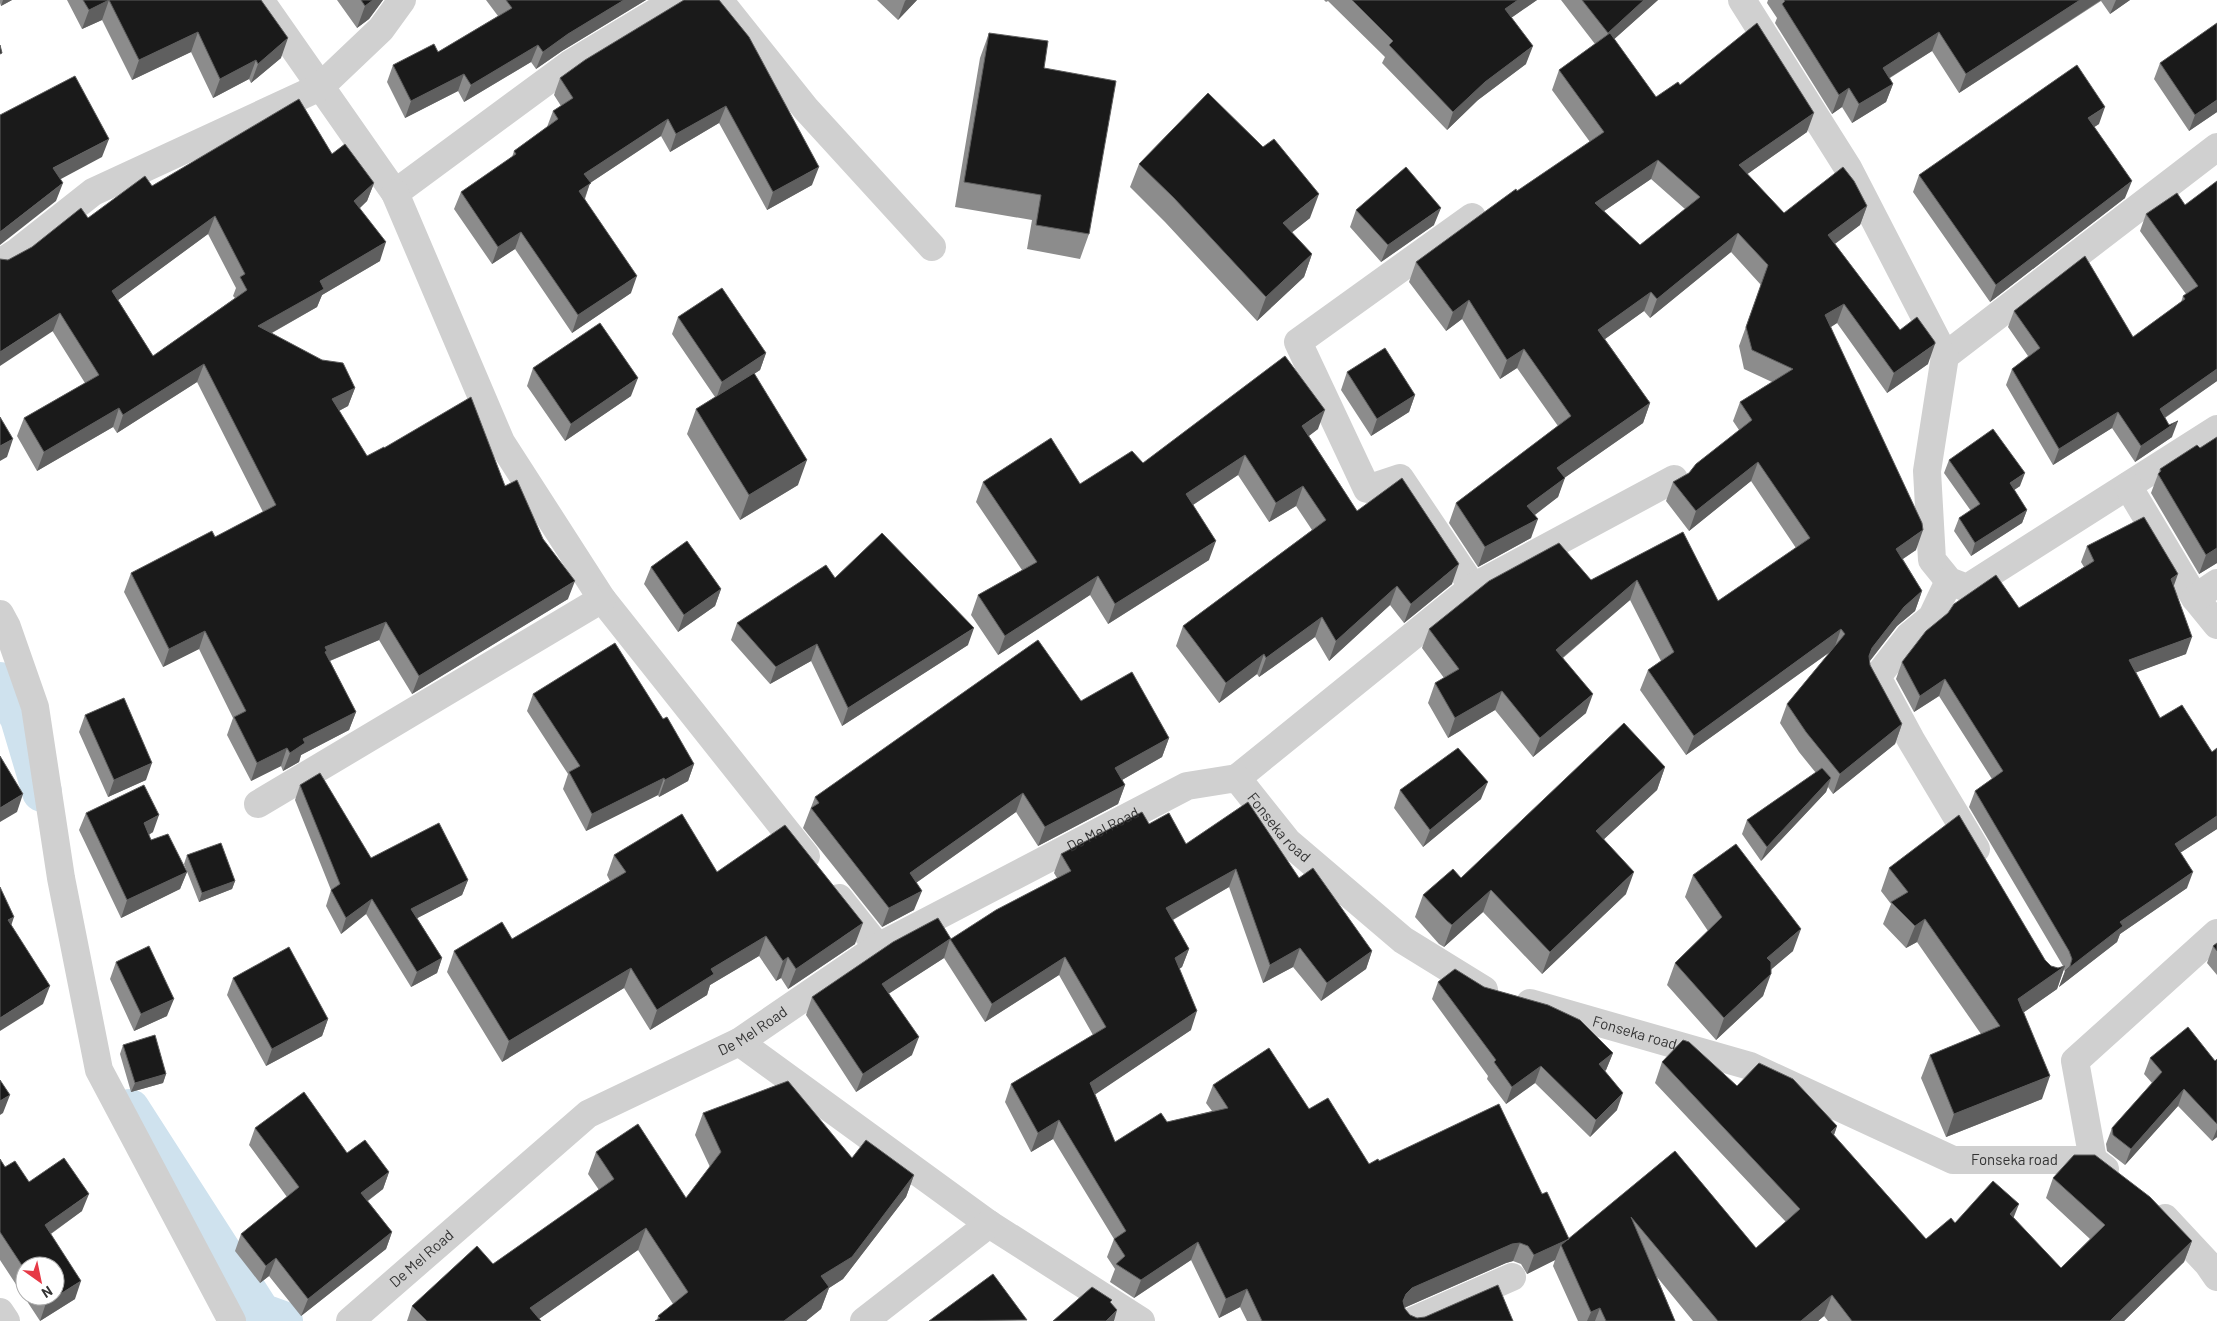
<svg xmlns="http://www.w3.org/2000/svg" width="2217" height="1321" font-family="Barlow,sans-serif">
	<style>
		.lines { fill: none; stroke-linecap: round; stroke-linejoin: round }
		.canal { stroke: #cfe2ee; stroke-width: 40 }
		.minor { stroke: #d0d0d0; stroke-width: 28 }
		.wall { fill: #8c8c8c; fill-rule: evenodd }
		.shaded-wall { fill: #5f5f5f }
		.building { fill: #1a1a1a; stroke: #5f5f5f; fill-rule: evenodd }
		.labels { text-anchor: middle; stroke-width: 5; stroke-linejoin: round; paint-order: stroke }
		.street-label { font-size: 15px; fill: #333; stroke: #fff }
	</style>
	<rect width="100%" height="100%" fill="#fff"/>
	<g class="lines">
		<path class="canal" d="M0 682 20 718 42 792
			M130 1109 261 1313 283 1321"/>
		<g class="minor">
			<path d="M260 0 395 193 570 64 676 0"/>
			<path d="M719 0 806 109 932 247"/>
			<path d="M1742 0 1848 168 1945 356 2217 147"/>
			<path d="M395 193 501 442 602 599 806 856"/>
			<path d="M1472 217 1298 342 1367 489 1400 478 1473 587"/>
			<path d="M0 263 17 252 93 192 320 87 381 29 402 0"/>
			<path d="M1945 356 1927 471 1932 560 1949 581 1967 588 2217 429"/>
			<path d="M2128 486 2195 598 2217 625"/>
			<path d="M1949 581 1932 617 1909 636 1877 677 1911 740 1976 849"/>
			<path d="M2195 598 2217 583"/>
			<path d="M0 614 7 627 35 707 61 878 99 1070 232 1321"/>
			<path d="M1237 778 1473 587 1674 479"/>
			<path d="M258 804 602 599"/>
			<path d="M839 898 878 947"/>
			<path id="s1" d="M1530 1003 1750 1066 1953 1160H2093L2105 1169"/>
			<path d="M739 1042 989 1224 1141 1321"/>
			<path d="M2093 1160 2075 1061 2217 933"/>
			<path d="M2165 1218 2208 1264 2217 1277"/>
			<path d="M0 1312 6 1321"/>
			<path id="s2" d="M350 1321 588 1114 739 1042 878 947 1187 786 1237 778 1288 842 1403 940 1484 990"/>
			<path d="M864 1321 989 1224"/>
			<path d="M1412 1321 1512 1277"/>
		</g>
	</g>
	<path class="wall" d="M0 0H12L1 6 0 3Z
		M67 0H261L281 58 251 83 249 79 213 98 191 52 132 80 102 20 82 29Z
		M337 0H383L369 19 357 28Z
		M486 0H646L562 51 536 69 531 62 464 102 458 91 405 118 387 82 393 65 438 52 498 16Z
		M684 0 812 185 767 210 719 123 670 152 661 136 590 183 585 199 631 293 572 333 515 249 492 264 454 209 461 192 512 157 514 151 547 127 553 111 561 106 554 95 560 78Z
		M877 0H917L898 20Z
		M1324 0H1537L1511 18 1526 64 1478 100 1447 130 1382 63 1385 57 1328 1 1326 2Z
		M1561 0H1658L1614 39 1656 97 1680 85 1807 132 1747 174 1784 213 1867 206 1860 225 1835 244 1900 330 1928 364 1887 393 1837 323 1831 327 1916 550 1903 559 1922 591 1915 611 1897 626 1870 661V665L1902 724 1895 744 1833 794 1828 787 1826 792 1761 861 1742 834 1747 820 1816 773 1799 752 1780 723 1787 704 1830 652 1686 755 1640 690 1648 670 1661 661 1630 600 1563 658 1586 713 1533 757 1495 710 1448 738 1428 703 1435 683 1444 678 1422 648 1429 629 1591 580 1683 532 1718 601 1796 548 1751 481 1689 531 1666 501 1673 482 1689 473 1739 430 1733 421 1740 402 1772 382 1744 369 1739 346 1761 285 1731 252 1650 318 1644 311 1605 339 1650 403 1643 423 1564 478 1558 497 1535 515 1531 538 1478 567 1449 523 1456 503 1558 426 1517 368 1500 379 1462 319 1446 331 1409 282 1416 262 1517 191 1590 142 1552 90 1559 70 1595 44ZM1651 179 1685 209 1640 245 1604 211Z
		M1768 0H2130L2110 14 2101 1 1959 93 1932 51 1890 78 1893 84 1886 102 1852 123 1842 107 1832 114 1775 23 1777 18 1767 3Z
		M989 33 1044 68 1089 234 1080 259 1027 249 1032 220 955 207 980 58Z
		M2160 63 2217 112 2189 131 2154 79Z
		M2099 124 2094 127 2125 198 1990 302 1913 192 1919 175Z
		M332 154 374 183 367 201 360 208 380 261 322 295 317 307 272 333 355 388 348 406 339 411 367 456 384 448 505 486 568 599 412 694 379 640 330 661 356 712 349 730 301 755 299 762 283 771 281 766 251 781 227 735 233 718 199 649 163 667 124 592 131 573 215 537 263 512 197 382 117 433 113 427 37 471 17 436 24 418 85 383 8 260 88 218 152 186ZM208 234 236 288 233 296 235 298 153 356 118 300Z
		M1139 164 1310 218 1292 232 1312 254 1304 277 1257 321 1165 222 1130 187Z
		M2185 205 2217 381 2165 418 2172 437 2135 462 2112 428 2053 465 2006 385 2012 369 2028 356 2008 327 2014 311 2133 337 2181 302 2183 296 2186 294 2140 231 2146 214Z
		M1356 210 1434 225 1381 262 1350 227Z
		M678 317 766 353 760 370 754 374 798 485 740 520 687 434 696 409 715 397 672 334Z
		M533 368 631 396 565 441 527 386Z
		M1347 372 1415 395 1409 412 1371 436 1341 390Z
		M1318 429 1309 436 1357 511 1452 584 1404 623 1390 605 1329 661 1315 637 1259 677 1257 674 1219 703 1176 646 1183 626 1312 530 1296 506 1269 522 1238 475 1193 505 1209 560 1108 624 1090 595 998 655 971 615 978 595 1022 570 976 502 983 482 1080 484 1143 463Z
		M2217 437V563L2199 574 2151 493 2160 469 2200 448Z
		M1949 460 2020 486 2014 490 2027 510 2022 523 1971 556 1954 531 1959 518 1971 511 1944 473Z
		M2087 546 2174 587 2186 654 2136 672 2217 829 2180 853 2187 888 2120 934 2117 942 2059 987 2065 972 2064 969 2057 989 2024 1012 2042 1099 1946 1137 1921 1078 1930 1055 1981 1034 1917 942 1906 948 1883 924 1891 904 1881 891 1889 868 2045 960 2051 966 2058 968 2063 966 1969 807 1975 791 1992 779 1939 696 1914 712 1896 679 1902 662 2019 608 2084 567 2081 562Z
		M651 567 721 589 715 606 678 632 644 584Z
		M835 578 968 645 842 726 811 661 770 684 731 640 737 623Z
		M533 694 663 719 694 764 688 781 659 797 658 795 586 831 563 789 568 774 527 711Z
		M1081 701 1169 738 1162 757 1122 780 1125 785 1118 804 1038 846 1016 812 916 883 914 910 882 927 803 828 815 797Z
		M85 715 146 780 108 797 79 732Z
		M1665 767 1657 790 1604 839 1626 894 1542 974 1483 912 1444 947 1439 944 1415 917 1423 895 1461 878Z
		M300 785 371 858 468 880 462 895 417 918 442 958 437 973 411 987 366 914 341 934 326 906 331 890 295 800Z
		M1400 790 1481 799 1423 847 1394 808Z
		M86 813 153 832 149 835 151 840 187 872 180 889 121 918 79 830Z
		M1149 824 1186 844 1299 878 1372 951 1366 969 1321 1001 1293 967 1263 983 1229 887 1173 920 1189 949 1182 967 1179 969 1191 1030 1095 1094 1115 1142 1167 1122 1212 1111 1206 1103 1213 1085 1309 1109 1369 1164 1379 1161 1542 1194 1569 1239 1675 1151 1756 1248 1786 1222 1655 1083 1662 1062 1737 1086 1837 1126 1834 1135 1926 1239 1955 1223 2014 1218 2061 1268 2090 1239 2046 1198 2053 1178 2192 1241 2184 1262 2124 1321H1828L1824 1316 1818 1321H1693L1657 1277 1675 1321H1578L1553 1266 1555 1260 1527 1274 1521 1264 1513 1261 1506 1263 1404 1308 1405 1309 1410 1315 1417 1318 1513 1321H1247L1240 1307 1219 1318 1191 1260 1134 1298 1110 1282 1115 1269 1107 1257 1114 1239 1053 1139 1031 1152 1005 1102 1011 1084 1093 1035 1059 975 985 1022 944 958 889 993 912 1055 856 1092 806 1015 812 997 951 939 1057 878 1054 873 1061 854Z
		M187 855 235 881 232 889 199 902 184 864Z
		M614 855 717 872 855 944 788 989 781 978 776 981 759 956 710 985 707 995 650 1030 624 988 502 1062 447 972 454 951 512 939 610 881 607 875Z
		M1693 875 1793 951 1771 969 1763 996 1716 1040 1667 985 1675 963 1708 931 1685 897Z
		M2217 943V975L2207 963 2213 946Z
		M116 962 167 1016 134 1031 110 979Z
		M233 978 328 1019 322 1036 266 1066 227 995Z
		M1438 982 1484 987 1613 1053 1606 1070 1605 1071 1617 1110 1590 1137 1535 1083 1506 1104 1487 1079 1488 1076 1432 999Z
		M123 1045 166 1074 163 1083 131 1092 120 1054Z
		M2150 1058 2215 1061 2217 1059V1137L2212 1141 2178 1106 2125 1165 2107 1151 2106 1144 2112 1128 2152 1083 2144 1074Z
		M703 1113 852 1158 914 1175 906 1197 843 1279 829 1288 821 1309 806 1321H655L657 1320 658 1316 673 1304 638 1250 539 1319 541 1321H407L412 1306 493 1264 599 1190 588 1174 596 1152 686 1198 710 1167 695 1135Z
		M255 1128 347 1153 389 1172 383 1189 368 1201 392 1232 386 1249 301 1316 269 1276 260 1283 235 1251 241 1234 287 1197 249 1145Z
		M0 1159 5 1167 29 1182 82 1211 51 1234 75 1299 40 1321 0 1260ZM25 1266 55 1296H25Z"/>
	<path class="shaded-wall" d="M3 0H12L1 6Z
		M109 0 102 20 82 29 89 10Z
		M373 0H383L369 19 357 28 365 6Z
		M624 0H646L562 51 536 69 543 52 568 34Z
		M906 0H917L898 20 905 1Z
		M1518 0H1537L1498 27 1505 9Z
		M1644 0H1658L1601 51 1608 33Z
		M2080 0H2101L1959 93 1966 74Z
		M2116 0H2130L2110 14Z
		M198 32 191 52 132 80 139 60Z
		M1939 32 1932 51 1876 86 1883 68Z
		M288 38 281 58 251 83 258 64Z
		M538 45 531 62 464 102 471 85Z
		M1533 46 1526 64 1478 100 1447 130 1453 112 1485 82Z
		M256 60 249 79 213 98 220 79Z
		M464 74 458 91 405 118 411 101Z
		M1893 84 1886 102 1852 123 1859 104Z
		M1849 88 1842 107 1832 114 1839 95Z
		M2217 100V112L2189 131 2195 115Z
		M726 106 719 123 670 152 676 134Z
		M2105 107 2099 124 2082 135 2088 118Z
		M1814 113 1807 132 1732 185 1739 165Z
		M668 119 661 136 590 183 584 200 579 191 584 174Z
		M109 139 102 157 46 187 53 168Z
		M1658 160 1651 179 1588 222 1595 203Z
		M819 167 812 185 767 210 773 192Z
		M2132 181 2125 198 1990 302 1996 285Z
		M63 183 56 201 0 245V232Z
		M374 183 367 201 347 220 354 201Z
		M1319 194 1310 218 1275 246 1283 223Z
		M1867 206 1860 225 1821 254 1828 235Z
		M1441 208 1434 225 1381 262 1388 245Z
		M215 216 208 234 106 309 112 291Z
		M521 232 515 249 492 264 498 247Z
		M1738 233 1731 252 1650 318 1657 299Z
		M386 242 380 261 322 295 317 307 252 344 258 326 320 281Z
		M1312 254 1304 277 1257 321 1266 297Z
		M637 276 631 293 572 333 578 315Z
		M1651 292 1644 311 1591 349 1598 330Z
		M1469 300 1462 319 1446 331 1453 312Z
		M1844 304 1837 323 1818 335 1825 315Z
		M60 313 53 331 0 366V352Z
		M1935 344 1928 364 1887 393 1894 373Z
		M1524 349 1517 368 1500 379 1507 360Z
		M766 353 760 370 716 399 722 382Z
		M204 364 197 382 117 433 123 415Z
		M2217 369V381L2154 425 2160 409Z
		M638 378 631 396 565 441 571 424Z
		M355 388 348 406 325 418 332 399Z
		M1415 395 1409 412 1371 436 1377 419Z
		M1650 403 1643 423 1550 488 1557 468Z
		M119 408 113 427 37 471 44 452Z
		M1325 410 1318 429 1295 446 1302 426Z
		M2118 412 2112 428 2053 465 2059 449Z
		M2178 421 2172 437 2135 462 2141 446Z
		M13 439 7 457 0 461V446Z
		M1245 455 1238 475 1179 514 1186 494Z
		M807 460 798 485 740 520 749 495Z
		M1758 462 1751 481 1689 531 1696 511Z
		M2025 473 2020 486 2005 496 2010 483Z
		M1565 478 1558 497 1520 526 1527 506Z
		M1303 486 1296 506 1269 522 1276 503Z
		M2027 510 2022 523 1971 556 1975 543Z
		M1538 519 1531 538 1478 567 1485 547Z
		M1923 530 1916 550 1889 568 1896 549Z
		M1216 541 1209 560 1108 624 1115 604Z
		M2217 548V563L2199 574 2206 555Z
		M1459 564 1452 584 1404 623 1411 604Z
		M2178 574 2172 591 2171 579Z
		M1098 576 1090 595 998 655 1005 636Z
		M1637 580 1630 600 1549 669 1556 650Z
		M575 581 568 599 412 694 419 676Z
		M1397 586 1390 605 1329 661 1336 641Z
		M721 589 715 606 678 632 684 615Z
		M1922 591 1915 611 1897 626 1865 667 1872 648 1904 607Z
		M1322 617 1315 637 1259 677 1266 658Z
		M386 622 379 640 322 664 325 647Z
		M974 628 968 645 842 726 848 708Z
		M1841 629 1834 649 1686 755 1694 736Z
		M205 631 199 649 163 667 169 649Z
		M2192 637 2186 654 2124 677 2129 660Z
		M817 644 811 661 770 684 776 667Z
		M1264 654 1257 674 1219 703 1226 683Z
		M1945 679 1939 696 1914 712 1920 696Z
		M1502 691 1495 710 1448 738 1455 718Z
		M1593 694 1586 713 1533 757 1540 738Z
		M356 712 349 730 301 755 299 762 283 771 290 753 303 739Z
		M1902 724 1895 744 1833 794 1840 774Z
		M1169 738 1162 757 1108 788 1115 768Z
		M287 748 281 766 251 781 257 763Z
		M152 763 146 780 108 797 114 780Z
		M694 764 688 781 659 797 665 780Z
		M1665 767 1657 790 1588 854 1596 831Z
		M664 778 658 795 586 831 592 814Z
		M1831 778 1826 792 1761 861 1767 847Z
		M1488 782 1481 799 1423 847 1430 830Z
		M1125 785 1118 804 1038 846 1045 827Z
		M1023 793 1016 812 903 892 910 873Z
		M23 794 17 812 0 822V808Z
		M159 815 153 832 138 840 144 823Z
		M2217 816V829L2169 860 2175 844Z
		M1236 869 1229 887 1160 927 1166 908Z
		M187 872 180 889 121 918 127 900Z
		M1634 872 1626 894 1542 974 1550 952Z
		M2193 872 2187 888 2120 934 2117 942 2059 987 2065 971 2120 922Z
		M468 880 462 895 406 924 411 909Z
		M235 881 232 889 199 902 202 893Z
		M1491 890 1483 912 1444 947 1452 925Z
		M922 891 914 910 882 927 889 908Z
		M372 899 366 914 341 934 346 918Z
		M14 917 8 935V920Z
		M1925 919 1917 942 1906 948 1915 926Z
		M863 923 855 944 788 989 796 969Z
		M1801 929 1793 951 1759 980 1767 958Z
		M766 936 759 956 710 985 707 995 650 1030 657 1010 711 969Z
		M950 939 944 958 876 1002 882 984Z
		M1300 948 1293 967 1263 983 1270 965Z
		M1189 949 1182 967 1168 977 1175 958Z
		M1372 951 1366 969 1321 1001 1327 983Z
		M788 957 781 978 776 981 783 961Z
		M1065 957 1059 975 985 1022 992 1004Z
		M442 958 437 973 411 987 417 972Z
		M2065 966 2057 989 2010 1022 2018 999Z
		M631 968 624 988 502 1062 509 1041Z
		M1771 974 1763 996 1716 1040 1724 1018Z
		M50 986 43 1004 0 1031V1018Z
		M174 999 167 1016 134 1031 141 1014Z
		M1197 1011 1191 1030 1084 1102 1090 1083Z
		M328 1019 322 1036 266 1066 272 1049Z
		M919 1037 912 1055 856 1092 863 1074Z
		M1613 1053 1606 1070 1593 1081 1599 1064Z
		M1541 1066 1535 1083 1506 1104 1512 1087Z
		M166 1074 163 1083 131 1092 135 1083Z
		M2050 1076 2042 1099 1946 1137 1954 1114Z
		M2184 1089 2178 1106 2125 1165 2131 1149Z
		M1623 1093 1617 1110 1590 1137 1596 1120Z
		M10 1095 3 1113 0 1115V1101Z
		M1059 1120 1053 1139 1031 1152 1038 1133Z
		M1837 1126 1830 1146 1831 1132Z
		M2217 1129V1137L2212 1141Z
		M389 1172 383 1189 355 1210 361 1193Z
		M914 1175 906 1197 843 1279 829 1288 821 1309 806 1321H784L821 1276Z
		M89 1194 82 1211 39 1242 45 1225Z
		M2019 1204 2011 1224 2010 1214Z
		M646 1228 638 1250 536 1321 530 1308Z
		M392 1232 386 1249 301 1316 308 1299Z
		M1569 1239 1561 1245 1555 1260 1527 1274 1534 1255Z
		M2192 1241 2184 1262 2124 1321H2110Z
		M1198 1242 1191 1260 1134 1298 1141 1280Z
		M1520 1243 1513 1261 1506 1263 1406 1307 1399 1312 1406 1294 1412 1288 1512 1244Z
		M276 1258 269 1276 260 1283 266 1266Z
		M81 1281 75 1299 40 1321 46 1303Z
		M1247 1289 1240 1307 1219 1318 1226 1299Z
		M1832 1295 1824 1316 1818 1321H1801Z
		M1600 1308 1595 1321H1587L1591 1312Z
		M1117 1310 1114 1321H1106Z"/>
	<path class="building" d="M83 0H261L288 38 258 64 256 60 220 79 198 32 139 60 109 0 89 10Z
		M361 0H373L365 6Z
		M506 0H624L568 34 543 52 538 45 471 85 464 74 411 101 393 65 434 44 438 52 512 8Z
		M684 0H719L749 37 819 167 773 192 726 106 676 134 668 119 584 174 591 183 579 191 637 276 578 315 521 232 498 247 461 192 516 154 514 151 558 119 553 111 573 98 560 78 585 60Z
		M1352 0H1518L1505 9 1533 46 1485 82 1453 112 1389 45 1393 41Z
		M1582 0H1644L1608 33Z
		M1784 0H2080L1966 74 1939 32 1883 68 1893 84 1859 104 1849 88 1839 95 1782 4 1785 1Z
		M1757 23 1814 113 1739 165 1784 213 1843 167 1854 181 1867 206 1828 235 1900 330 1917 317 1935 342V344L1894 373 1844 304 1825 315 1922 523 1923 530 1896 549 1922 591 1904 607 1872 648 1869 656 1870 665 1902 724 1840 774 1806 732 1787 704 1845 634 1841 629 1694 736 1648 670 1674 652 1637 580 1556 650 1593 694 1540 738 1502 691 1455 718 1435 683 1459 669 1429 629 1489 581 1559 543 1591 580 1683 532 1718 601 1810 538 1758 462 1696 511 1673 482 1689 473 1696 464 1752 420 1740 402 1793 369 1752 350 1746 327 1768 265 1738 233 1657 299 1651 292 1598 330 1650 403 1557 468 1565 478 1527 506 1538 519 1485 547 1456 503 1571 416 1524 349 1507 360 1469 300 1453 312 1416 262 1516 189 1517 191 1604 132 1559 70 1610 33 1656 97 1678 82 1680 85ZM1658 160 1700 197 1640 245 1595 203Z
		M2217 23V100L2195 115 2160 63Z
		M989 33 1048 41 1044 68 1116 81 1089 234 1036 225 1041 195 964 182Z
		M0 45 2 53 0 54Z
		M2077 65 2105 107 2088 118 2132 181 1996 285 1919 175Z
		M75 76 109 139 53 168 63 183 0 232V115Z
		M1208 93 1263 147 1274 139 1319 194 1283 223 1312 254 1266 297 1174 198 1139 164Z
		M299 99 332 154 345 144 374 183 354 201 386 242 320 281 324 289 258 326 322 360 343 363 355 388 332 399 367 456 384 447V448L471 397 505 486 517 480 543 539 575 581 419 676 386 622 325 647 327 651 325 652 356 712 303 739 305 743 290 753 287 748 257 763 234 717 246 711 205 631 169 649 131 573 212 531 215 537 276 505 204 364 123 415 119 408 44 452 24 418 99 375 60 313 0 352V259L8 260 32 247 81 208 88 218 145 176 152 186ZM215 216 245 274 240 277 247 290 153 356 112 291Z
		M1406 167 1441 208 1388 245 1356 210Z
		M2217 181V369L2160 409 2169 425 2178 421 2141 446 2118 412 2059 449 2012 369 2040 348 2014 311 2085 256 2133 337 2185 299 2183 296 2198 286 2146 214 2177 193 2185 205Z
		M722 288 766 353 722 382 678 317Z
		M600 323 638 378 571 424 533 368Z
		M1385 348 1415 395 1377 419 1347 372Z
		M1285 356 1325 410 1302 426 1357 511 1402 478 1459 564 1411 604 1397 586 1336 641 1322 617 1266 658 1264 654 1226 683 1183 626 1326 520 1303 486 1276 503 1245 455 1186 494 1216 541 1115 604 1098 576 1005 636 978 595 1037 562 983 482 1051 438 1080 484 1132 451 1143 463Z
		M754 373 807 460 749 495 696 409Z
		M0 417 13 439 0 446Z
		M1993 429 2025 473 2010 483 2027 510 1975 543 1959 518 1980 504 1949 460Z
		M2217 437V548L2206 555 2158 474 2161 471 2160 469 2197 445 2200 448Z
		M2144 517 2178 574 2171 579 2192 637 2129 660 2160 718 2182 705 2212 752 2217 748V816L2175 844 2193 872 2120 922 2123 926 2065 971 2070 966 2072 959 2069 951 1975 791 2003 771 1945 679 1920 696 1902 662 1926 631 1948 613 1954 604 1996 575 2019 608 2094 561 2087 546Z
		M882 533 974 628 848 708 817 644 776 667 737 623 826 565 835 578Z
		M687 541 721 589 684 615 651 567Z
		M1038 640 1081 701 1132 672 1169 738 1115 768 1125 785 1045 827 1023 793 910 873 922 891 889 908 811 808 819 803 815 797Z
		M615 643 663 719 667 717 694 764 665 780 664 778 592 814 569 772 580 766 533 694Z
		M124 698 152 763 114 780 85 715Z
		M1624 723 1665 767 1596 831 1634 872 1550 952 1491 890 1452 925 1447 921 1423 895 1453 869 1461 878Z
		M1458 748 1488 782 1430 830 1400 790Z
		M0 756 23 794 0 808Z
		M1822 768 1831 778 1767 847 1747 820Z
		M320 773 371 858 439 823 468 880 411 909 442 958 417 972 372 899 346 918 331 890 340 884 300 785Z
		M144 785 159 815 144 823 151 840 168 834 187 872 127 900 86 813Z
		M1248 802 1299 878 1313 868 1372 951 1327 983 1300 948 1270 965 1236 869 1166 908 1189 949 1175 958 1197 1011 1090 1083 1115 1142 1161 1113 1167 1122 1228 1108 1213 1085 1269 1048 1309 1109 1328 1098 1369 1164 1378 1159 1379 1161 1499 1104 1542 1194 1547 1192 1569 1239 1534 1255 1528 1246 1520 1243 1512 1244 1412 1288 1406 1294 1403 1301 1405 1309 1410 1315 1417 1318 1425 1317 1498 1285 1513 1321H1262L1247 1289 1226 1299 1198 1242 1141 1280 1116 1264 1125 1256 1114 1239 1126 1231 1059 1120 1038 1133 1011 1084 1106 1027 1065 957 992 1004 950 939 882 984 919 1037 863 1074 812 997 893 942 938 918 951 939 996 910 1071 871 1061 854 1142 812 1149 824 1169 813 1186 844Z
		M682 814 717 872 785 825 863 923 796 969 788 957 783 961 766 936 711 969 714 974 657 1010 631 968 509 1041 454 951 502 922 512 939 626 872 614 855Z
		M1959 815 2045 960 2051 966 2058 968 2065 966 2018 999 2050 1076 1954 1114 1930 1055 2000 1026 1925 919 1915 926 1891 902 1908 892 1889 868Z
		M221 843 235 881 202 893 187 855Z
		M1736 844 1801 929 1767 958 1771 962V974L1724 1018 1675 963 1722 917 1693 875Z
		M0 887 14 917 8 920 50 986 0 1018Z
		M2217 943V951L2213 946Z
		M149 946 174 999 141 1014 116 962Z
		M289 947 328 1019 272 1049 233 978Z
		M1455 969 1484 987 1548 1005 1580 1020 1613 1053 1599 1064 1623 1093 1596 1120 1541 1066 1512 1087 1494 1062 1496 1060 1438 982Z
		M2188 1027 2215 1061 2217 1059V1124L2184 1089 2131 1149 2113 1135 2112 1128 2162 1072 2150 1058Z
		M155 1035 166 1074 135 1083 123 1045Z
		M1683 1040 1689 1042 1737 1086 1759 1063 1793 1079 1837 1126 1831 1132 1926 1239 1951 1218 1955 1223 1993 1181 2019 1204 2010 1214 2061 1268 2105 1225 2053 1178 2074 1155H2095L2150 1197 2192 1241 2110 1321H1852L1832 1295 1801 1321H1718L1631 1217 1675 1321H1606L1600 1308 1591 1312 1561 1245 1675 1151 1756 1248 1800 1209 1662 1062Z
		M0 1080 10 1095 0 1101Z
		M788 1081 852 1158 866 1140 914 1175 852 1257 821 1276 829 1287 784 1321H655L660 1318 658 1316 688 1292 646 1228 530 1308 541 1321H427L412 1306 477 1246 493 1264 614 1179 596 1152 638 1124 686 1198 721 1152 703 1113Z
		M304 1092 347 1153 365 1140 389 1172 361 1193 392 1232 308 1299 276 1258 266 1266 241 1234 299 1187 255 1128Z
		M64 1158 89 1194 45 1225 81 1281 46 1303 42 1296H55V1266H25V1270L0 1232V1159L5 1167 15 1161 29 1182Z
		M993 1274 1027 1320 929 1321Z
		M1092 1287 1112 1300 1110 1302 1117 1310 1106 1321H1053Z"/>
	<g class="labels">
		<g class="street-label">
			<text dy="5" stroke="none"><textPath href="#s2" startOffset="1115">Fonseka road</textPath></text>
			<text dy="5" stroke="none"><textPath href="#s2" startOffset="905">De Mel Road</textPath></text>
			<text dy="5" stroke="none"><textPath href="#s2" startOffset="500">De Mel Road</textPath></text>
			<text dy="5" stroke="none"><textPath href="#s1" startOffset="109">Fonseka road</textPath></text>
			<text dy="5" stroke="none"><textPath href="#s1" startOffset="514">Fonseka road</textPath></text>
			<text dy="5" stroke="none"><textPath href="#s2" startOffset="95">De Mel Road</textPath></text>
		</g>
	</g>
	<g transform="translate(40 1281) rotate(147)"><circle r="24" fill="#ffffff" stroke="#adadad"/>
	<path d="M0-4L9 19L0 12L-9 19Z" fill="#e63946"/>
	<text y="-8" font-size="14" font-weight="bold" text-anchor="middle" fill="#333333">N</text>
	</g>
</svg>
